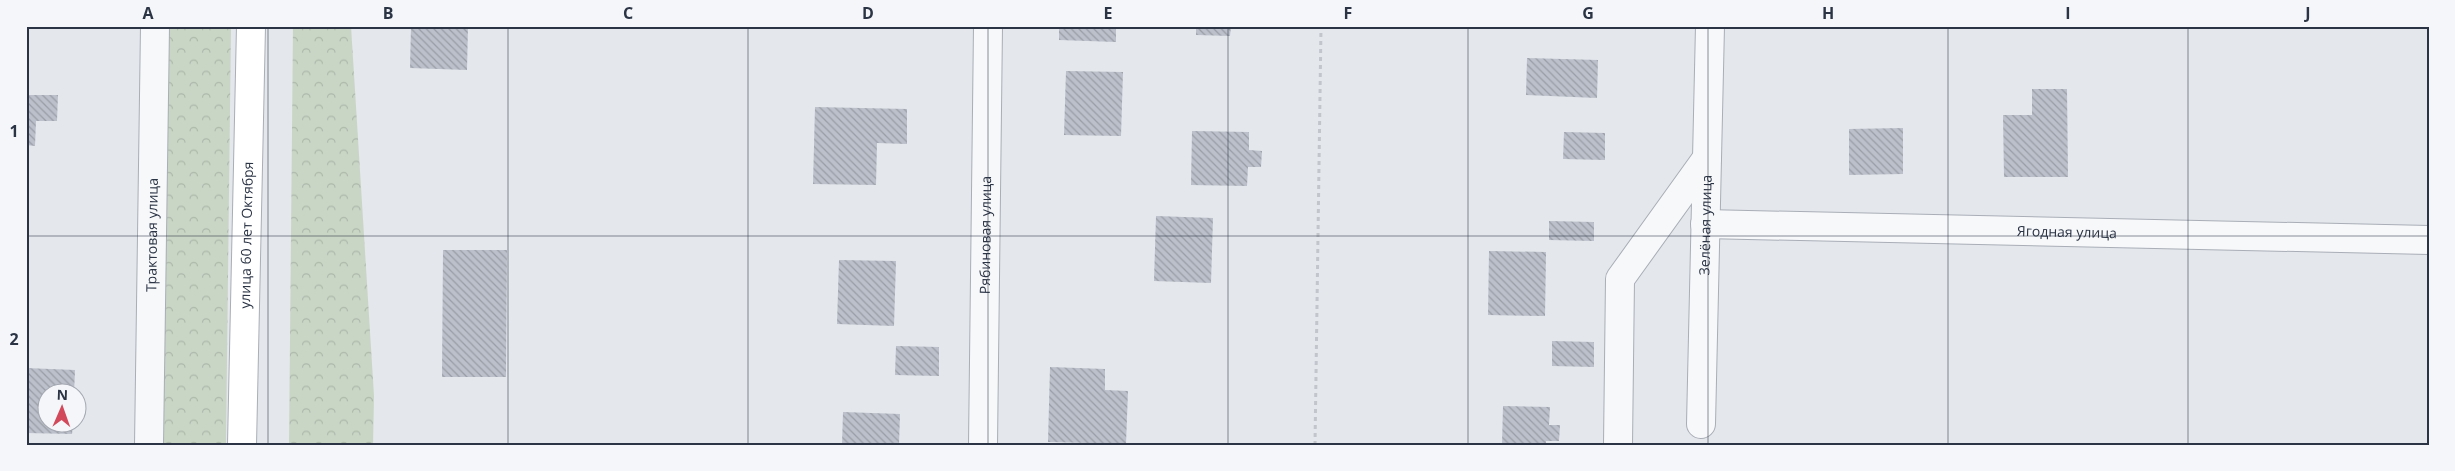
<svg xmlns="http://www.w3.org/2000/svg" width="2455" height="471" font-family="'Open Sans',sans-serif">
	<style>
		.forest { fill: url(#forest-crowns) }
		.building { fill: url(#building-back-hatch) }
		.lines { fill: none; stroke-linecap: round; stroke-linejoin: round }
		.street-casing { stroke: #a9aeb7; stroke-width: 30 }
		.secondary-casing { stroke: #a9aeb7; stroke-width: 30 }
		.path { stroke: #c2c5cb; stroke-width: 3; stroke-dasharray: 4 4; stroke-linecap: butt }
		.street { stroke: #f7f8fa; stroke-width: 28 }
		.secondary { stroke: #fff; stroke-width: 28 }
		.grid { fill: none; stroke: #2b3445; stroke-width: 1; stroke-opacity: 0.55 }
		.labels { text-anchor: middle; stroke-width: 4; stroke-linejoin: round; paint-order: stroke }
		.street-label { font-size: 14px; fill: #2b3445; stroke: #f4f6f9 }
		.neatline { fill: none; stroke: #2b3445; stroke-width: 2 }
		.grid-label { font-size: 16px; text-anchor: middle; font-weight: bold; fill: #2b3445 }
	</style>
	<defs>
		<pattern id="forest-crowns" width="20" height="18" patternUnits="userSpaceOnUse" patternTransform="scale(1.25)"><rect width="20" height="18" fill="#c9d6c5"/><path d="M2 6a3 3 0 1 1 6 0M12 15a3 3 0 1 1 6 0" fill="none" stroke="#adb8ab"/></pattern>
		<pattern id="building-back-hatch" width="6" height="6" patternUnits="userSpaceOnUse" patternTransform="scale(1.25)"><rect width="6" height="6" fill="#bbc0ca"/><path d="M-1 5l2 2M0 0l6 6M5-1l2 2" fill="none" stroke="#989da6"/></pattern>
	</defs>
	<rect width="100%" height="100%" fill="#e4e7ec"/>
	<path class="forest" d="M162 26H231L226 445H154Z
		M293 26H351L374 396 373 445H289Z"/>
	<path class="building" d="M411 26H468L467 70 410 68Z
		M1059 26H1116V42L1059 40Z
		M1196 26H1231L1230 36 1196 35Z
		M1527 58 1598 60 1597 98 1526 95Z
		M1066 71 1123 72 1121 136 1064 135Z
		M2032 89H2067L2068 177H2004L2003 115H2032Z
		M26 95H58L57 121H36L35 146 26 145Z
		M815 107 907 109V144L877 143 876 185 813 184Z
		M1903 128V174L1849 175V129Z
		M1192 131 1249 132V150L1262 151 1261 167H1248L1247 186 1191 185Z
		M1564 132 1605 133V160L1563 159Z
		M1156 216 1213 218 1211 283 1154 281Z
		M1549 221 1594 222V241L1549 240Z
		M443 250H507L506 377H442Z
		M1489 251 1546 252 1545 316 1488 315Z
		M839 260 896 261 894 326 837 324Z
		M1552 341 1594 342V367L1552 366Z
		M896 346 939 347V376L895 375Z
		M1050 367 1105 369V390L1128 391 1126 444 1048 442Z
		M26 368 75 370 74 394H48V424H73L72 434 26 433Z
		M1503 406 1550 407 1549 425H1560L1559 441H1546V445H1502Z
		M843 412 900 414 899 445H842Z"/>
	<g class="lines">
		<g class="street-casing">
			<g id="street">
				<path id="s1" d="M1705 224 2429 240"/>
				<path id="s2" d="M1701 424 1710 26"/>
				<path id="s3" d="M149 445 155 26"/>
				<path id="s4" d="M983 445 988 26"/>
				<path d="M1618 445 1620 279 1707 158"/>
			</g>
		</g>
		<g class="secondary-casing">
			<g id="secondary">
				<path id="s5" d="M242 445 251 26"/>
			</g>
		</g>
		<path class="path" d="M1315 445 1321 26"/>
		<use href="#street" class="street"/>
		<use href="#secondary" class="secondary"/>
	</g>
	<path class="grid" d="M268 26V445M508 26V445M748 26V445M988 26V445M1228 26V445M1468 26V445M1708 26V445M1948 26V445M2188 26V445M26 236H2429"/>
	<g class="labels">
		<g class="street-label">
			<text dy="5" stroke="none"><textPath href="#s2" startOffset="199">Зелёная улица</textPath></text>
			<text dy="5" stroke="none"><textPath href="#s1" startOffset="362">Ягодная улица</textPath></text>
			<text dy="5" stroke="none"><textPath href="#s5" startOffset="210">улица 60 лет Октября</textPath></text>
			<text dy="5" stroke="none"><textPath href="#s3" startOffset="210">Трактовая улица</textPath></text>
			<text dy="5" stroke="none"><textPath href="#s4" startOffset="210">Рябиновая улица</textPath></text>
		</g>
	</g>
	<rect width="2455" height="471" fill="none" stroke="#f4f6f9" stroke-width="55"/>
	<g transform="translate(62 408) rotate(2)"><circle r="24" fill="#f4f6f9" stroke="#a4a8b1"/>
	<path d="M0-4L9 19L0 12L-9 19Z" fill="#d1495b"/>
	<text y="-8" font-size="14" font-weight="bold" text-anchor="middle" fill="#2b3445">N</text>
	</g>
	<rect x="28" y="28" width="2400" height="416" class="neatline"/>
	<g class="grid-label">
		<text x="148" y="19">A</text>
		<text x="388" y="19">B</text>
		<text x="628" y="19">C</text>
		<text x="868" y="19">D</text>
		<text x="1108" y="19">E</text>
		<text x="1348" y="19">F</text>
		<text x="1588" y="19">G</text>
		<text x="1828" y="19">H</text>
		<text x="2068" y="19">I</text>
		<text x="2308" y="19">J</text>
		<text x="14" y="137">1</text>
		<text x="14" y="345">2</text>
	</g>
</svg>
